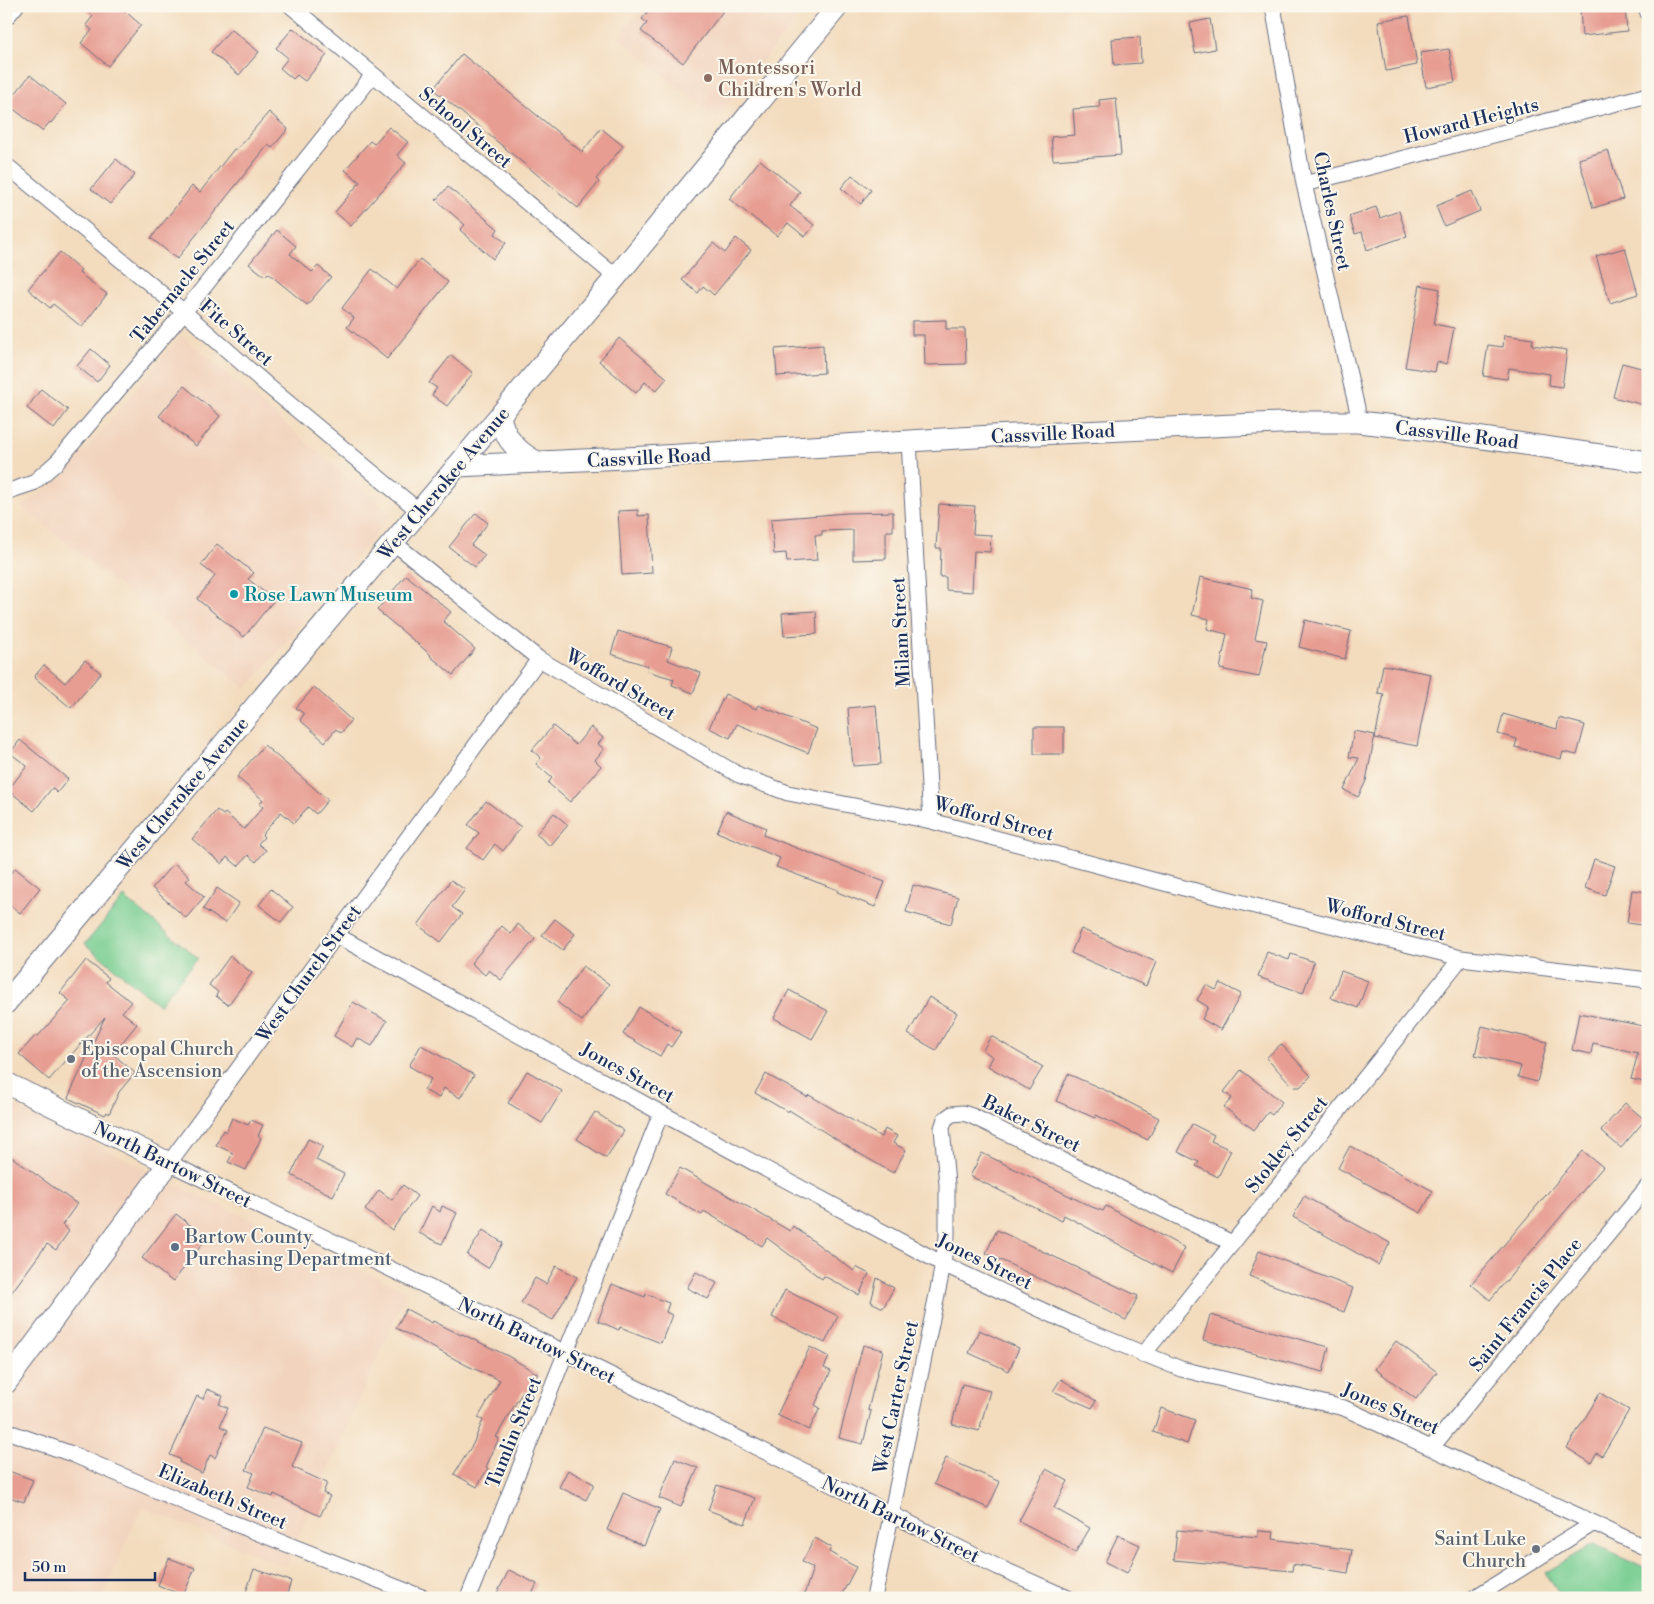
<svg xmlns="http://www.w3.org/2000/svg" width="1654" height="1604" font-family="'Libre Bodoni',serif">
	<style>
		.built { fill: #f2d4be }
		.green { fill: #78ce92; stroke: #4a7e78 }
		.building { fill: #e79d92 }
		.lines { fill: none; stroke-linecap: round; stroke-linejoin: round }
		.street-casing { stroke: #676c80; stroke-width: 17 }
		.secondary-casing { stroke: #676c80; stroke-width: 23 }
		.street { stroke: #fff; stroke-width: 15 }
		.secondary { stroke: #fff; stroke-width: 21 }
		.education-dot { fill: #8d6e63; stroke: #fbf7ec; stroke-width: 2 }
		.culture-dot { fill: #0f9aa8; stroke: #fbf7ec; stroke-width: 2 }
		.worship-dot { fill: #6b7280; stroke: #fbf7ec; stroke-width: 2 }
		.service-dot { fill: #5c6f8a; stroke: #fbf7ec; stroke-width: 2 }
		.labels { text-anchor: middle; stroke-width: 4; stroke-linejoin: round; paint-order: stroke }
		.education-label { font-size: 19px; fill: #785e54; stroke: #fbf7ec; text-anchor: start }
		.street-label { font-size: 19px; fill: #1b2f5e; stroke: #fbf7ec }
		.culture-label { font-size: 19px; fill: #0d838f; stroke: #fbf7ec; text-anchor: start }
		.worship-label { font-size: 19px; fill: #5b616d; stroke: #fbf7ec; text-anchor: start }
		.service-label { font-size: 19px; fill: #4e5e75; stroke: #fbf7ec; text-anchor: start }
	</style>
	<rect width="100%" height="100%" fill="#fbf7ec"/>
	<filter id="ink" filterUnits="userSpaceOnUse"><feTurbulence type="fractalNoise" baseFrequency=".02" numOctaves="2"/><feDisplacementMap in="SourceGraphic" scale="10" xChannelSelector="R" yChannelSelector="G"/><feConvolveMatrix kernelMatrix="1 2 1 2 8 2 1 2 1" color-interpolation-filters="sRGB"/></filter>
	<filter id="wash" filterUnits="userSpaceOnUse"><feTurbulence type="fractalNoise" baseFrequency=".0096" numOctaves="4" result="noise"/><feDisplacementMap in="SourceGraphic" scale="20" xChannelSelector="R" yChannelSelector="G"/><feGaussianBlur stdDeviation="1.12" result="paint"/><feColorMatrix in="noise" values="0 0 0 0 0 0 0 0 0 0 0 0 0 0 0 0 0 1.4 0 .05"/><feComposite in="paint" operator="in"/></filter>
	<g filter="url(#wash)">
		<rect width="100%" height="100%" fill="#f3dcbe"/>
		<path class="built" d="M643 6H807L716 119 618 37Z
			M181 335 392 515 246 689 21 506 62 478Z
			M6 1101 138 1165 171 1183 407 1291 285 1567 142 1507 102 1598H6Z"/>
		<path class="green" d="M124 897 198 958 159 1005 85 944Z
			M1593 1544 1648 1570V1598H1562L1545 1573Z"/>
		<g id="blocks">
			<path class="building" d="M81 6H119L141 25 108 66 81 43 92 30 86 25 93 16Z
				M652 6H727L683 63 641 31 647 23 642 19Z
				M1601 6H1625L1627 31 1582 36 1580 10 1601 9Z
				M1409 16 1417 65 1386 71 1378 21Z
				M1210 19 1215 49 1195 53 1190 23Z
				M293 28 327 55 305 81 297 75 293 79 280 68 288 58 276 48Z
				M231 29 259 52 239 75 211 52Z
				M1140 37 1141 63 1114 65 1112 39Z
				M1449 49 1455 82 1426 87 1420 53Z
				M462 54 582 152 601 128 623 146 596 179 599 182 578 208 433 89Z
				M30 75 66 104 51 123 50 122 42 131 7 104Z
				M1116 98 1121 155 1053 160 1051 137 1075 135 1073 109 1100 107 1099 100Z
				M269 112 288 129 272 148 268 145 177 259 151 238 192 186 200 192 234 149 236 150Z
				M389 127 408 142 397 155 406 163 351 226 335 212 360 182 345 170 370 141 374 144Z
				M1608 150 1623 199 1593 208 1579 159Z
				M116 159 135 175 110 204 91 189Z
				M760 160 800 192 790 206 814 225 805 237 788 223 777 236 729 199Z
				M852 175 871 190 861 204 841 188Z
				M448 187 498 229 495 234 506 243 493 259 460 230 465 225 436 200Z
				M1472 191 1480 211 1444 226 1436 206Z
				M1376 207 1380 218 1399 211 1407 236 1367 250 1362 232 1355 234 1349 216Z
				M277 230 296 246 290 254 312 272 318 266 331 277 307 305 268 273 265 276 249 264Z
				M736 238 751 250 714 295 703 286 698 293 682 280 713 243 725 253Z
				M1625 248 1638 294 1610 303 1596 256Z
				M60 252 81 270 79 273 107 294 82 327 53 304 50 308 28 289Z
				M420 259 448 282 387 359 347 327 354 318 342 308 372 269 397 289Z
				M1420 285 1440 289 1434 324 1454 328 1447 364 1437 362 1435 372 1405 367Z
				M946 320V329H965L966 364 925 365 924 335H912V321Z
				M1504 335 1533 339 1532 345 1567 350 1562 387 1549 385 1550 374 1509 368 1507 379 1483 376 1488 345 1503 347Z
				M619 338 667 378 656 391 645 382 636 393 599 361Z
				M823 345 824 373 777 376 775 349Z
				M91 349 110 365 97 382 77 366Z
				M451 355 473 373 447 406 432 395 437 388 429 383Z
				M1622 363 1645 369 1644 374 1648 375V406L1613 397Z
				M184 386 220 416 196 446 159 416Z
				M41 389 68 410 54 429 27 408Z
				M939 504 975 506 973 534 991 535 990 552 974 551 972 592 946 590V577H940L941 548H936Z
				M638 510V516L649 515 652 573 622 575 618 511Z
				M893 512V531H886V559L853 560V530L822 531V535H815L817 560 787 562 786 553 774 554 771 519 847 513Z
				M476 513 488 523 471 545 485 555 475 567 449 547Z
				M217 544 254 573 248 579 274 600 244 637 197 599 215 576 201 565Z
				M406 575 451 612 443 621 475 649 453 675 430 656 431 655 377 610Z
				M1200 577 1253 589 1251 598 1263 601 1255 639 1267 641 1259 677 1220 669 1227 634 1207 629 1209 619 1192 615Z
				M816 611 817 634 784 636 782 613Z
				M1305 620 1351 631 1345 659 1299 647Z
				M618 631 672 647 668 660 701 673 693 693 672 685 674 679 647 671 648 666 611 654Z
				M85 660 101 673 71 708 34 677 44 665 65 683Z
				M1383 665 1431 674 1417 746 1375 738 1384 694 1378 693Z
				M314 687 351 720 341 733 336 729 325 742 300 720 304 714 296 708Z
				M725 694 756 709 758 705 817 729 808 753 737 724 730 738 709 728Z
				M876 705 881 764 853 766 848 708Z
				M1503 714 1557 729 1559 718 1585 725 1577 755 1563 752 1561 759 1515 747 1517 739 1498 734Z
				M553 726 576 745 591 727 603 738 598 744 604 749 595 760 601 766 570 802 548 783 552 778 536 764 541 758 532 750Z
				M1034 727H1064V754H1034Z
				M1354 731 1375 735 1366 781 1358 797 1344 790 1359 758 1349 757Z
				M20 740 68 779 57 793 52 788 34 811 8 790 27 766 10 753Z
				M264 745 328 800 316 814 308 807 294 823 281 812 262 835 264 837 258 844 266 850 256 862 248 855 238 866 227 857 222 864 192 839 217 810 223 815 225 813 244 829 263 807 259 804 263 800 237 777Z
				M486 801 521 827 503 851 495 844 483 860 467 848 479 833 468 825Z
				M726 811 766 828 763 835 885 882 875 907 837 892 838 890 776 867 780 858 717 832Z
				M554 813 568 825 550 846 536 834Z
				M1594 859 1615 866 1605 895 1585 888Z
				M174 863 190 877 186 881 204 897 186 918 152 888Z
				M15 868 40 888 20 913 6 902V879Z
				M451 880 465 890 452 907 462 914 441 942 418 925Z
				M913 885 958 897 951 924 906 912Z
				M217 888 239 903 225 923 203 909Z
				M271 889 293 907 281 922 259 905Z
				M1632 890 1648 892V926L1627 923Z
				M555 919 575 934 563 950 542 935Z
				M518 924 535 939 501 980 489 970 485 975 471 963 502 926 511 934Z
				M1081 929 1156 962 1146 986 1071 953Z
				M1267 952 1289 960 1291 954 1314 962 1303 993 1258 977Z
				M230 956 252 973 228 1005 216 996 218 992 209 985Z
				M86 960 109 978 106 982 131 1002 122 1012 137 1024 113 1054 135 1073 119 1092 109 1114 107 1112 105 1115 68 1098 105 1017 49 1080 19 1054 36 1035 38 1036 70 1001 60 993Z
				M583 966 609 984 582 1021 557 1002Z
				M1341 971 1368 981 1358 1008 1331 998Z
				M1220 983 1241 994 1221 1030 1202 1019 1208 1007 1197 1000 1206 985 1216 990Z
				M789 990 828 1011 812 1039 774 1018Z
				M929 997 957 1013 936 1050 908 1034Z
				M353 1002 387 1021 372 1046 357 1038 352 1047 334 1036Z
				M639 1007 681 1032 671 1047 667 1044 660 1056 623 1034Z
				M1579 1013 1648 1027V1083L1631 1079 1638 1053 1593 1043 1591 1054 1572 1050Z
				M1482 1026 1547 1042 1537 1082 1518 1077 1521 1066 1475 1055Z
				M991 1036 1043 1067 1029 1090 988 1066 993 1057 983 1050Z
				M1281 1044 1311 1076 1300 1087H1294L1266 1058Z
				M421 1045 474 1075 460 1098 444 1088 439 1098 424 1090 431 1079 409 1066Z
				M1241 1070 1282 1102 1272 1115 1268 1112 1254 1130 1224 1107 1232 1098 1224 1092Z
				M527 1071 562 1091 542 1123 508 1103Z
				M766 1074 807 1097 809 1095 881 1137 885 1129 897 1136 893 1143 906 1150 893 1173 855 1151 789 1110 788 1112 755 1093Z
				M1068 1074 1107 1091 1159 1118 1148 1140 1096 1115 1095 1118 1056 1101Z
				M1625 1103 1645 1120 1621 1148 1601 1131Z
				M595 1112 624 1131 606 1158 577 1139Z
				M232 1118 248 1125 251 1120 263 1125 258 1136 261 1138 246 1170 228 1162 233 1153 216 1145 223 1130 226 1132Z
				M1192 1124 1214 1135 1211 1141 1231 1150 1218 1177 1196 1166 1199 1162 1178 1152Z
				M308 1139 323 1146 316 1160 344 1174 333 1196 291 1175Z
				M1350 1146 1433 1191 1421 1213 1338 1168Z
				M1583 1151 1603 1167 1490 1300 1471 1284Z
				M6 1153 77 1204 62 1225 69 1231 56 1250 47 1244 6 1300Z
				M982 1153 1092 1207 1103 1211 1106 1206 1185 1248 1172 1273 1064 1215 1062 1221 970 1176Z
				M680 1168 790 1231 793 1226 854 1271 856 1267 869 1274 859 1295 824 1276 822 1279 767 1238 762 1246 704 1211 702 1215 665 1194Z
				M403 1185 417 1196 392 1230 365 1210 379 1190 392 1200Z
				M1304 1196 1390 1243 1378 1265 1293 1217Z
				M432 1206 440 1212 442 1206 457 1213 442 1244 419 1233Z
				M176 1214 207 1238 173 1282 142 1258Z
				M483 1230 503 1243 488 1268 467 1255Z
				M997 1230 1138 1296 1126 1320 986 1253Z
				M1259 1251 1353 1288 1344 1312 1249 1276Z
				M556 1266 577 1277 553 1320 521 1303 535 1278 546 1284Z
				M696 1272 717 1283 708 1299 687 1288Z
				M877 1278 894 1288 883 1308 871 1302Z
				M612 1284 645 1297 646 1294 669 1303 666 1312 672 1315 661 1343 620 1327 619 1330 598 1321Z
				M785 1290 838 1316 825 1343 772 1317Z
				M406 1309 432 1323 433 1321 461 1335 462 1334 508 1356 538 1374 527 1393 523 1391 496 1437 499 1438 486 1467 488 1468 477 1487 454 1474 473 1444 483 1420 478 1418 500 1380 468 1366 396 1328Z
				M1210 1315 1329 1347 1323 1372 1203 1340Z
				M979 1330 1019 1348 1009 1371 969 1353Z
				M1396 1341 1437 1372 1416 1399 1375 1369Z
				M863 1345 883 1350 868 1410 871 1411 863 1444 839 1438Z
				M810 1347 829 1357 824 1368 831 1371 815 1405 820 1408 809 1430 777 1415Z
				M1061 1379 1096 1401 1092 1408 1053 1391Z
				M962 1384 990 1391 979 1431 952 1424Z
				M207 1389 223 1396 219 1404 228 1408 220 1426 228 1430 215 1458 210 1455 202 1473 179 1462 180 1459 170 1455 197 1396 203 1399Z
				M1600 1393 1629 1410 1602 1456 1597 1453 1591 1463 1567 1448Z
				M1161 1408 1195 1420 1187 1444 1153 1432Z
				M263 1428 302 1443 292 1467 327 1483 323 1493 330 1496 320 1516 274 1494 273 1497 248 1487 254 1473 246 1470Z
				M946 1458 1000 1482 988 1508 934 1484Z
				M675 1459 698 1468 681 1507 659 1498Z
				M1046 1469 1068 1481 1054 1508 1090 1528 1075 1553 1058 1541 1019 1521Z
				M6 1470 33 1480 24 1502 6 1496Z
				M568 1470 594 1484 586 1500 559 1487Z
				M717 1485 755 1498 745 1524 708 1510Z
				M623 1493 660 1509 644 1546 607 1530Z
				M1177 1530 1258 1537V1531L1274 1532 1273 1539 1352 1550 1348 1573 1293 1564 1292 1571 1174 1560Z
				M1118 1535 1140 1545 1127 1573 1105 1562Z
				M815 1538 831 1547 829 1552 856 1567 840 1598H803L813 1568 802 1562Z
				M169 1558 195 1568 183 1596 158 1585Z
				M254 1569 291 1581 286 1598H244Z
				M509 1570 537 1584 530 1598H507L497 1593Z"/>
		</g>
	</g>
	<g filter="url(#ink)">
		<use href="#blocks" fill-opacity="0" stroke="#676c80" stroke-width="1"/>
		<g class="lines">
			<g class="street-casing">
				<path id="street" d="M291 6 616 277
					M1273 6 1304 184 1357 408 1358 422
					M1646 6 1648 13
					M6 18 16 6
					M6 165 184 312 268 386 419 511
					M1304 184 1648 95
					M909 441 931 821
					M6 492 33 483 57 462 184 312 373 75
					M393 542 539 659 739 775 788 793 931 821 1164 883 1461 958 1648 980
					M539 659 169 1163 566 1353 998 1567 1068 1598
					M336 935 661 1113 943 1264 1076 1326 1181 1369 1344 1408 1594 1523 1648 1549
					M1143 1355 1461 958
					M6 1431 72 1454 223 1519 424 1598
					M1432 1447 1648 1186
					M468 1598 661 1113
					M874 1598 940 1280 947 1237V1184L942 1128 945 1119 952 1114 963 1113 972 1116 1232 1243
					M1474 1598 1594 1523"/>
			</g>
			<g class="secondary-casing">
				<path id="secondary" d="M500 415C503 437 517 452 537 462
					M457 466 646 457 992 436 1301 422H1358L1414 428 1648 462
					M6 1003 616 277 838 6
					M6 1083 169 1163 6 1383"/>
			</g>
			<use href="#street" class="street"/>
			<use href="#secondary" class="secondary"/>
		</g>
	</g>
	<circle class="education-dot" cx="708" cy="78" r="5"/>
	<circle class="culture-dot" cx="234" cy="594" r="5"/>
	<g class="worship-dot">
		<circle cx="71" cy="1059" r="5"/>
		<circle cx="1536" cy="1549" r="5"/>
	</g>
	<circle class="service-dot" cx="175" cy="1247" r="5"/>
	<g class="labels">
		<g class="education-label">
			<text x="718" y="74">Montessori<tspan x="718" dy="22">Children's World</tspan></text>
		</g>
		<g class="street-label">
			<text transform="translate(1471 120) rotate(-14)" y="7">Howard Heights</text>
			<text transform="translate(466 127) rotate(40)" y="7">School Street</text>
			<text transform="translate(1333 211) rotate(78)" y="7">Charles Street</text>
			<text transform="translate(182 281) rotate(-51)" y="7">Tabernacle Street</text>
			<text transform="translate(237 332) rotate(41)" y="7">Fite Street</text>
			<text transform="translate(1053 433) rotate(-3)" y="7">Cassville Road</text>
			<text transform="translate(1457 434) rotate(7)" y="7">Cassville Road</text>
			<text transform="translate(649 457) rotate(-3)" y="7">Cassville Road</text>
			<text transform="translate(443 483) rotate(-50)" y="7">West Cherokee Avenue</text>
			<text transform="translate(900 632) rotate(-93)" y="7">Milam Street</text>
			<text transform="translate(621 684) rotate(30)" y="7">Wofford Street</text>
			<text transform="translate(182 793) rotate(-50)" y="7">West Cherokee Avenue</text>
			<text transform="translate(994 818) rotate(15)" y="7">Wofford Street</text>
			<text transform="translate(1386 919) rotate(14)" y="7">Wofford Street</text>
			<text transform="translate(308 973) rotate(-54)" y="7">West Church Street</text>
			<text transform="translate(628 1072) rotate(29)" y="7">Jones Street</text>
			<text transform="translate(1032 1123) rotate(26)" y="7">Baker Street</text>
			<text transform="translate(1286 1144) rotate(-51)" y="7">Stokley Street</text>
			<text transform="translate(173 1164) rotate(26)" y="7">North Bartow Street</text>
			<text transform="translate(985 1261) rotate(26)" y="7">Jones Street</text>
			<text transform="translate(1525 1304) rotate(-51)" y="7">Saint Francis Place</text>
			<text transform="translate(537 1340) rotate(26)" y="7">North Bartow Street</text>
			<text transform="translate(895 1397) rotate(-78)" y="7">West Carter Street</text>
			<text transform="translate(1391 1408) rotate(23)" y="7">Jones Street</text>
			<text transform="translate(513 1432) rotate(-68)" y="7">Tumlin Street</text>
			<text transform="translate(223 1496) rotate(23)" y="7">Elizabeth Street</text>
			<text transform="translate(901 1519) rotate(26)" y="7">North Bartow Street</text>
		</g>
		<g class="culture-label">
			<text x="244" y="601">Rose Lawn Museum</text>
		</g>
		<g class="worship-label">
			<text x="81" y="1055">Episcopal Church<tspan x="81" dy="22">of the Ascension</tspan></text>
			<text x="1526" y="1545" text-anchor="end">Saint Luke<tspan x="1526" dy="22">Church</tspan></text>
		</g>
		<g class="service-label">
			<text x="185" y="1243">Bartow County<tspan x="185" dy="22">Purchasing Department</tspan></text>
		</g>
	</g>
	<rect width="1654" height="1604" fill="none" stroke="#fbf7ec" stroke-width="25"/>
	<path d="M25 1572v8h130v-8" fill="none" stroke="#1b2f5e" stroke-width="2.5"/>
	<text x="32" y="1572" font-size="15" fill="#1b2f5e" stroke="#fbf7ec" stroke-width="4" paint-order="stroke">50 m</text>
</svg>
